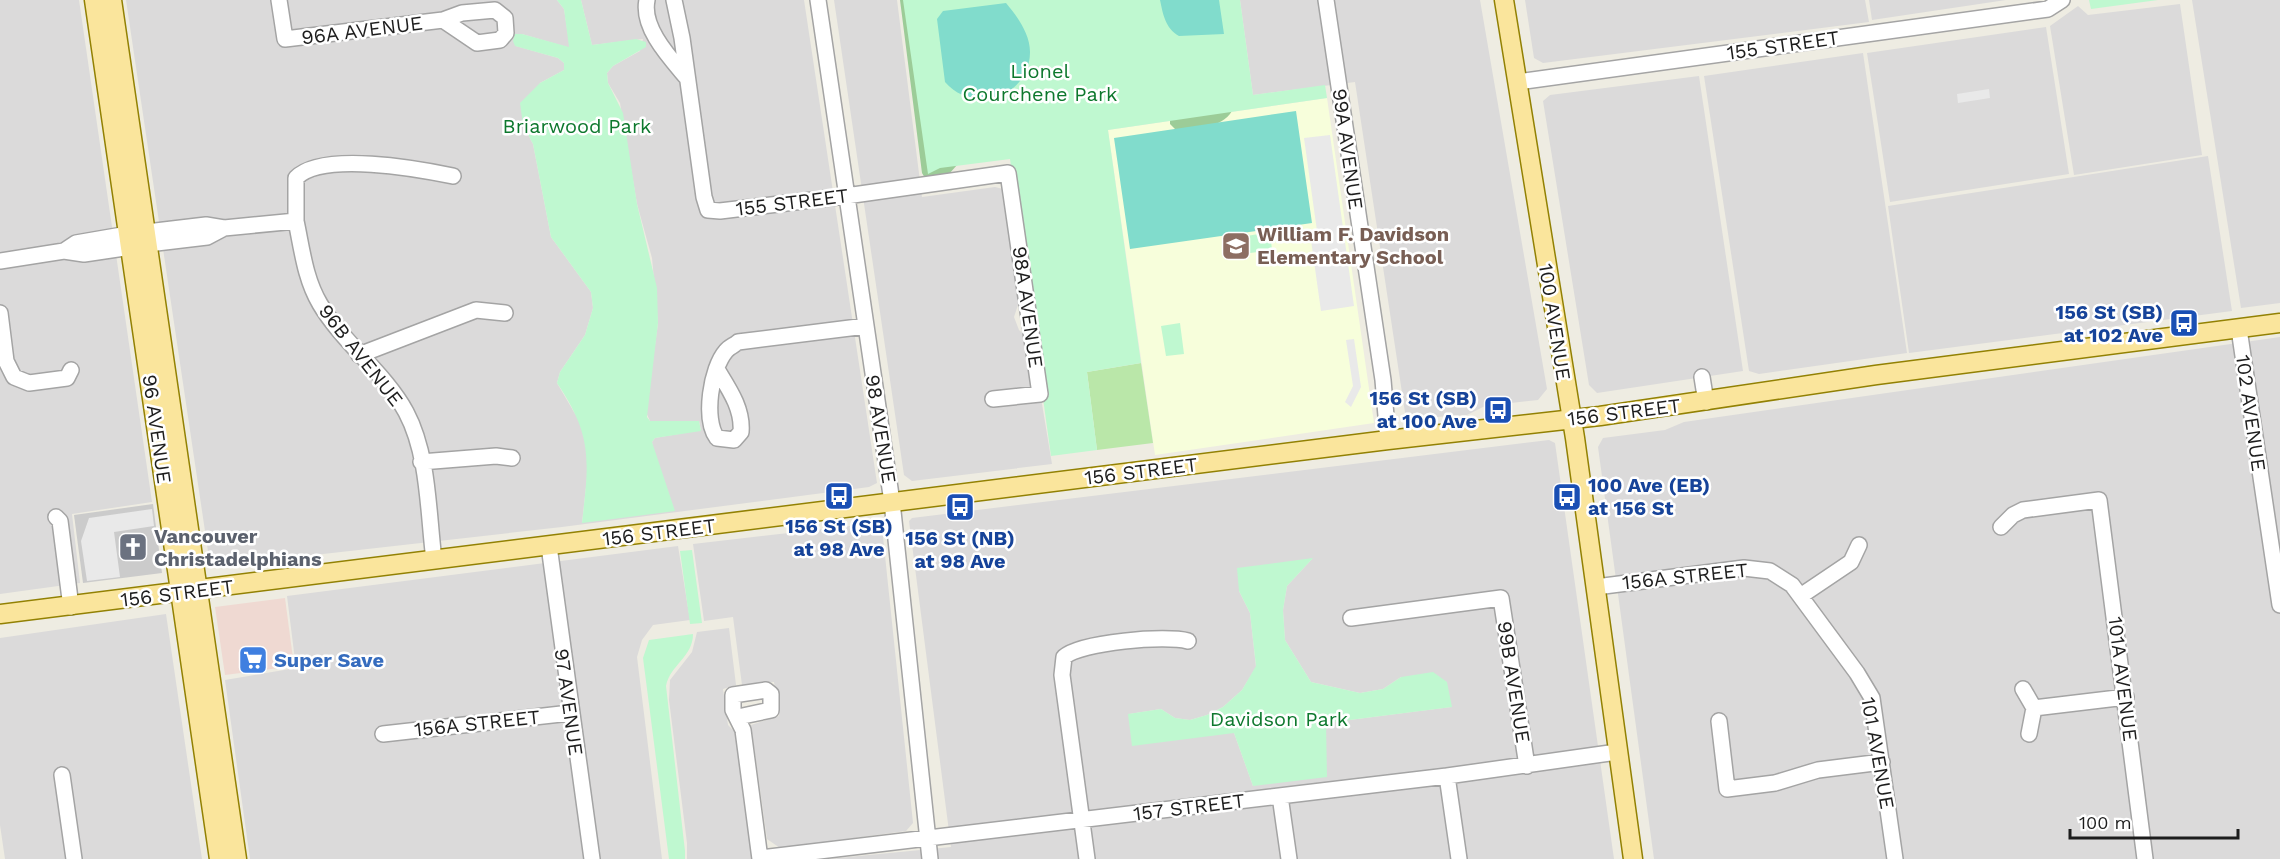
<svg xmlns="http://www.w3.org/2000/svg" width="2280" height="859" font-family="'Work Sans',sans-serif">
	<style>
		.residential { fill: #dbdada; fill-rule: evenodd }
		.commercial { fill: #efd9d2 }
		.education { fill: #f7fedb }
		.religious { fill: #cbcbcb }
		.grass { fill: #bae7a9 }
		.forest { fill: #9ccc98 }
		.park { fill: #bff8d0 }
		.pitch { fill: #81dccc }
		.parking { fill: #e9e9e9 }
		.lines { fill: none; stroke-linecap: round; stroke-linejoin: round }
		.minor-casing { stroke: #a4a4a4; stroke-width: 18 }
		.major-casing { stroke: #928103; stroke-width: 21 }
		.minor { stroke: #fff; stroke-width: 15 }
		.major { stroke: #fae59c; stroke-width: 18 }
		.labels { text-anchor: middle; stroke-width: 5; stroke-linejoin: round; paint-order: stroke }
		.street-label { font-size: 20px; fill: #1d1d1d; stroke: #fff }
		.park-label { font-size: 20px; fill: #0d782d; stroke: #fff }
		.education-label { font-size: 20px; font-weight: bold; fill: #785e54; stroke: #fff; text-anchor: start }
		.transit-label { font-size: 20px; font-weight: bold; fill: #164399; stroke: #fff; text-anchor: end }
		.worship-label { font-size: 20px; font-weight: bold; fill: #5b616d; stroke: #fff; text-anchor: start }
		.shop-label { font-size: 20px; font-weight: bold; fill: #366cbe; stroke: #fff; text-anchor: start }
	</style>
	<rect width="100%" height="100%" fill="#eeece2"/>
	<path class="residential" d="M0 0H79L152 502 72 514 80 583 0 594Z
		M126 0H557L564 9 570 48 522 34 516 46 558 58 564 63V70L540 83 523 125 533 144 551 237 591 292 593 308 585 335 560 372 557 383 581 424 586 444 588 469 582 523 653 448 652 442 655 438 701 430 699 421H650L646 412 658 323 652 258 637 204 620 103 608 83 607 73 613 66 640 51 643 39 592 45 581 0H804L877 483 869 487 562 527 217 566 209 558Z
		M834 0H897L922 197 995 187 1003 189 1020 299 1014 317 1019 330 1028 338 1041 398 1052 464 912 481 904 475Z
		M1240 0H1480L1547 389 1538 400 1485 406 1467 415 1406 419 1355 82 1253 95Z
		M1525 0H1865L1869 22 1543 63 1534 58Z
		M1869 0H2006L1872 20Z
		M2192 0H2280V303L2241 308Z
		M2180 4 2202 155 2074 175 2050 26 2078 6 2088 15Z
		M2046 27 2069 174 1890 202 1867 53Z
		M1863 53 1907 353 1759 374 1749 371 1704 76Z
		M1699 76 1743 371 1597 393 1589 385 1543 101 1550 95Z
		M2208 156 2232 311 1909 353 1888 206Z
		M2280 337V859H1654L1598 447 1603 438 1665 430 1684 422Z
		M1549 440 1555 443 1614 859H828L951 847 909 521 912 518ZM1312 559 1287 586 1283 610 1285 640 1311 682 1360 693 1383 689 1401 677 1451 707 1326 723 1253 786 1234 733 1129 714 1161 709 1175 718 1190 720 1207 715 1223 707 1242 690 1256 667 1250 613 1239 591Z
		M876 523 882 527 913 823 906 831 780 848 767 839 751 725 779 716 774 682 742 685 733 617 704 621 693 544Z
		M678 546 690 620 653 625 642 640 637 657 662 859H250L225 680 296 668 287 596Z
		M166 614 202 859H5L0 825V638Z
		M729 628 736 685 723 689 728 725 735 732 752 859H687V843L669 700 670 680 692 652 697 632Z"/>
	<path class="commercial" d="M285 598 294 666 225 675 215 607Z"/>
	<path class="education" d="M1327 98 1374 423 1155 455 1108 130Z"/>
	<path class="religious" d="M153 504 162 573 83 583 74 515Z"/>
	<path class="grass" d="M1141 363 1153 443 1097 450 1087 372Z"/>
	<path class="forest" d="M900 0H916L957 165 949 174 925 178 922 173Z
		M1232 111C1221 129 1196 128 1177 131L1170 124V119Z"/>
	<path class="park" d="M557 0H581L592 45 636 39 646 42V47L613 66 607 73 608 83 623 113 637 204 657 288 658 323 647 417 650 421H699L701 431 655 438 652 442 675 511 582 523C589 461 593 436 557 383L560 372 585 335 593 308 591 292 551 237 533 144 523 125 520 103 540 83 564 70V63L558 58 515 46 513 41 515 34H522L569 47 564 9Z
		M903 0H1240L1253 95 1325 85 1327 98 1108 130 1141 363 1087 372 1097 450 1051 456 1010 159 940 168 928 174Z
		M2089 0H2158L2091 9Z
		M1270 232 1272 250 1243 254 1241 237Z
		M1180 323 1184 354 1166 356 1161 326Z
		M692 550 702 623 690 624 680 551Z
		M1313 558 1287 586 1283 610 1285 640 1311 682 1360 693 1383 689 1401 677 1433 672 1447 682 1452 707 1326 723 1327 777 1253 786 1234 733 1132 746 1128 714 1161 709 1175 718 1190 720 1207 715 1223 707 1242 690 1256 666 1250 613 1239 591 1237 568Z
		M693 634C693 657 670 665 666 686L685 851V859H669L643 658 649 640Z"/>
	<path class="pitch" d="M1160 0H1219L1224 34 1179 36C1165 28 1163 14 1160 0Z
		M1006 3C1017 16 1030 34 1030 52 1030 97 973 115 945 82L937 19 943 11Z
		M1296 111 1312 223 1130 249 1114 138Z"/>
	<path class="parking" d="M1989 89 1990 98 1958 103 1957 94Z
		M1330 135 1354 306 1321 311 1310 233 1317 231 1304 138Z
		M1354 339 1361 387 1351 407 1345 402 1353 386 1346 340Z
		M152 509 154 526 114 532 120 577 87 581 81 541 89 518Z"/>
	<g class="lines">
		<g class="minor-casing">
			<path id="minor" d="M279 0 285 39 443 20 462 13 495 10 505 18 506 33 500 40 477 43 443 20
				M647 0C641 28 671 59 687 78
				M674 0 682 38 704 197 708 210 720 211 846 196 1008 173 1040 394 993 399
				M818 0 892 502 930 859
				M1326 0 1383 380 1388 440
				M1518 82 2048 9 2062 0
				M296 221C302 249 305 279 320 304 343 343 385 373 406 412 429 455 428 513 434 560
				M147 232 206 225 224 228 296 221V178C322 151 419 169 453 176
				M148 244 207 237 224 228
				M64 251 76 243 128 234
				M0 261 64 251 84 254 131 247
				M0 313 6 361 14 377 29 383 67 378 71 370
				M2239 329 2280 605
				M359 355 476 310 505 313
				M718 371C729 389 743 409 741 432L734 440 717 438C703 419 711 368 726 351 729 347 735 345 738 342L866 326
				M1702 377 1706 402
				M421 462 496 456 512 458
				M56 517 60 521 71 607
				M2001 527 2013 515 2023 510 2099 500 2145 859
				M549 546 592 859
				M1596 587 1744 568 1770 571 1792 585 1857 673 1872 698 1895 859
				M1802 595 1851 562 1859 545
				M1351 618 1501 598 1527 766
				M2023 689 2034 708 2029 734
				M2034 708 2126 697
				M738 717 771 710V694L766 690 733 695V710L743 730 760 859
				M1719 721 1727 789 1775 783 1818 770 1882 762
				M383 734 570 713
				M62 775 74 859
				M1447 776 1459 859
				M1280 796 1289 859
				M761 858 1447 776 1617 752
				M1087 859 1062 675 1064 657C1081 642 1166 635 1188 641"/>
		</g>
		<g class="major-casing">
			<path id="major" d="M94 0 219 859
				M112 0 237 859
				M1504 0 1575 438 1633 859
				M0 614 1388 440 1600 416 1876 375 2280 323"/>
		</g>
		<use href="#minor" class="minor"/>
		<use href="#major" class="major"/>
	</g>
	<defs>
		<g id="school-square" transform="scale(1.5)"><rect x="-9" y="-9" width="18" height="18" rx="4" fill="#8d6e63" stroke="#fff"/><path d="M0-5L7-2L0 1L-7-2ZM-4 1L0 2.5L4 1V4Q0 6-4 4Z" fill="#fff"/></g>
		<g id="bus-square" transform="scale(1.5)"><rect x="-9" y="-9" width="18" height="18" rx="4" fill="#1a4fb4" stroke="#fff"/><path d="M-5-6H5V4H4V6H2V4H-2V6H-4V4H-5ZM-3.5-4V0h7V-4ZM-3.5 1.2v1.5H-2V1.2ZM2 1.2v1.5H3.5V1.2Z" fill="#fff"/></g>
		<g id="church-square" transform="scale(1.5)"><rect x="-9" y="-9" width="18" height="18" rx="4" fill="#6b7280" stroke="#fff"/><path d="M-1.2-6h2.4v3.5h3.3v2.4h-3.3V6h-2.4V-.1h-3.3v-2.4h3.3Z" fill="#fff"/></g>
		<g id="supermarket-square" transform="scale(1.5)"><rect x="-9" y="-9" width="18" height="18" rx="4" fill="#3f7fe0" stroke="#fff"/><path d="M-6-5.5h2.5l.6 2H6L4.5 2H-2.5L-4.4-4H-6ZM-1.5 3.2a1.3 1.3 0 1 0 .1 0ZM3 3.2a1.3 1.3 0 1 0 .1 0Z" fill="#fff"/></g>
	</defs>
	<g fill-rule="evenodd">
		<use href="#school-square" x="1236" y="246"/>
		<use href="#bus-square" x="2184" y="323"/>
		<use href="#bus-square" x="1498" y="410"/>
		<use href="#bus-square" x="839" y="496"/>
		<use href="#bus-square" x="1567" y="497"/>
		<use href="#bus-square" x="960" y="507"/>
		<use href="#church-square" x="133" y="547"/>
		<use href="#supermarket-square" x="253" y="660"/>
	</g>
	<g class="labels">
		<g class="street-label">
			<text transform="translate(362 30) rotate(-7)" y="7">96A AVENUE</text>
			<text transform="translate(1783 45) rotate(-8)" y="7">155 STREET</text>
			<text transform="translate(1348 149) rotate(82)" y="7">99A AVENUE</text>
			<text transform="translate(792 202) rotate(-7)" y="7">155 STREET</text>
			<text transform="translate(1028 307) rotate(82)" y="7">98A AVENUE</text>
			<text transform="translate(1555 322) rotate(81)" y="7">100 AVENUE</text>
			<text transform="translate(361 355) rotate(52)" y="7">96B AVENUE</text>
			<text transform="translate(1624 412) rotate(-7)" y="7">156 STREET</text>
			<text transform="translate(2251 413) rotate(82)" y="7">102 AVENUE</text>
			<text transform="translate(157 429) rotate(82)" y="7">96 AVENUE</text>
			<text transform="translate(881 429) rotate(81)" y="7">98 AVENUE</text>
			<text transform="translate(1141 471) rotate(-7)" y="7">156 STREET</text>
			<text transform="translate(659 532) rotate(-7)" y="7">156 STREET</text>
			<text transform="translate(1685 576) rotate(-6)" y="7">156A STREET</text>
			<text transform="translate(177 593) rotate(-7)" y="7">156 STREET</text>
			<text transform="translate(2123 679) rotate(83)" y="7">101A AVENUE</text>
			<text transform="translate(1514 682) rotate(81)" y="7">99B AVENUE</text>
			<text transform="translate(569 702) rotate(82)" y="7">97 AVENUE</text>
			<text transform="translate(477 723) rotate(-6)" y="7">156A STREET</text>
			<text transform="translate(1878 753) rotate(80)" y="7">101 AVENUE</text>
			<text transform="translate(1189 807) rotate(-7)" y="7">157 STREET</text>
		</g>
		<g class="park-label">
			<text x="1040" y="78">Lionel<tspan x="1040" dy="23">Courchene Park</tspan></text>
			<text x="577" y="133">Briarwood Park</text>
			<text x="1279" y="726">Davidson Park</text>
		</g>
		<g class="education-label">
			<text x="1257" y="241">William F. Davidson<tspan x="1257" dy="23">Elementary School</tspan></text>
		</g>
		<g class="transit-label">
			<text x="2163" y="319">156 St (SB)<tspan x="2163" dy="23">at 102 Ave</tspan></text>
			<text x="1477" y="405">156 St (SB)<tspan x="1477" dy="23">at 100 Ave</tspan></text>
			<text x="1588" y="492" text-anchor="start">100 Ave (EB)<tspan x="1588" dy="23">at 156 St</tspan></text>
			<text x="839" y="533" text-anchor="middle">156 St (SB)<tspan x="839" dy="23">at 98 Ave</tspan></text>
			<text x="960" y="545" text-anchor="middle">156 St (NB)<tspan x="960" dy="23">at 98 Ave</tspan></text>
		</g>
		<g class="worship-label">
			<text x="154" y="543">Vancouver<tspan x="154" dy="23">Christadelphians</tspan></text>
		</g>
		<g class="shop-label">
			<text x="274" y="667">Super Save</text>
		</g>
	</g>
	<path d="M2070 829v9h168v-9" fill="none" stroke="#1d1d1d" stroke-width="3"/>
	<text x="2079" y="829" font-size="18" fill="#1d1d1d" stroke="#ffffff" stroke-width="4.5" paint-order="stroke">100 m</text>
</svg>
